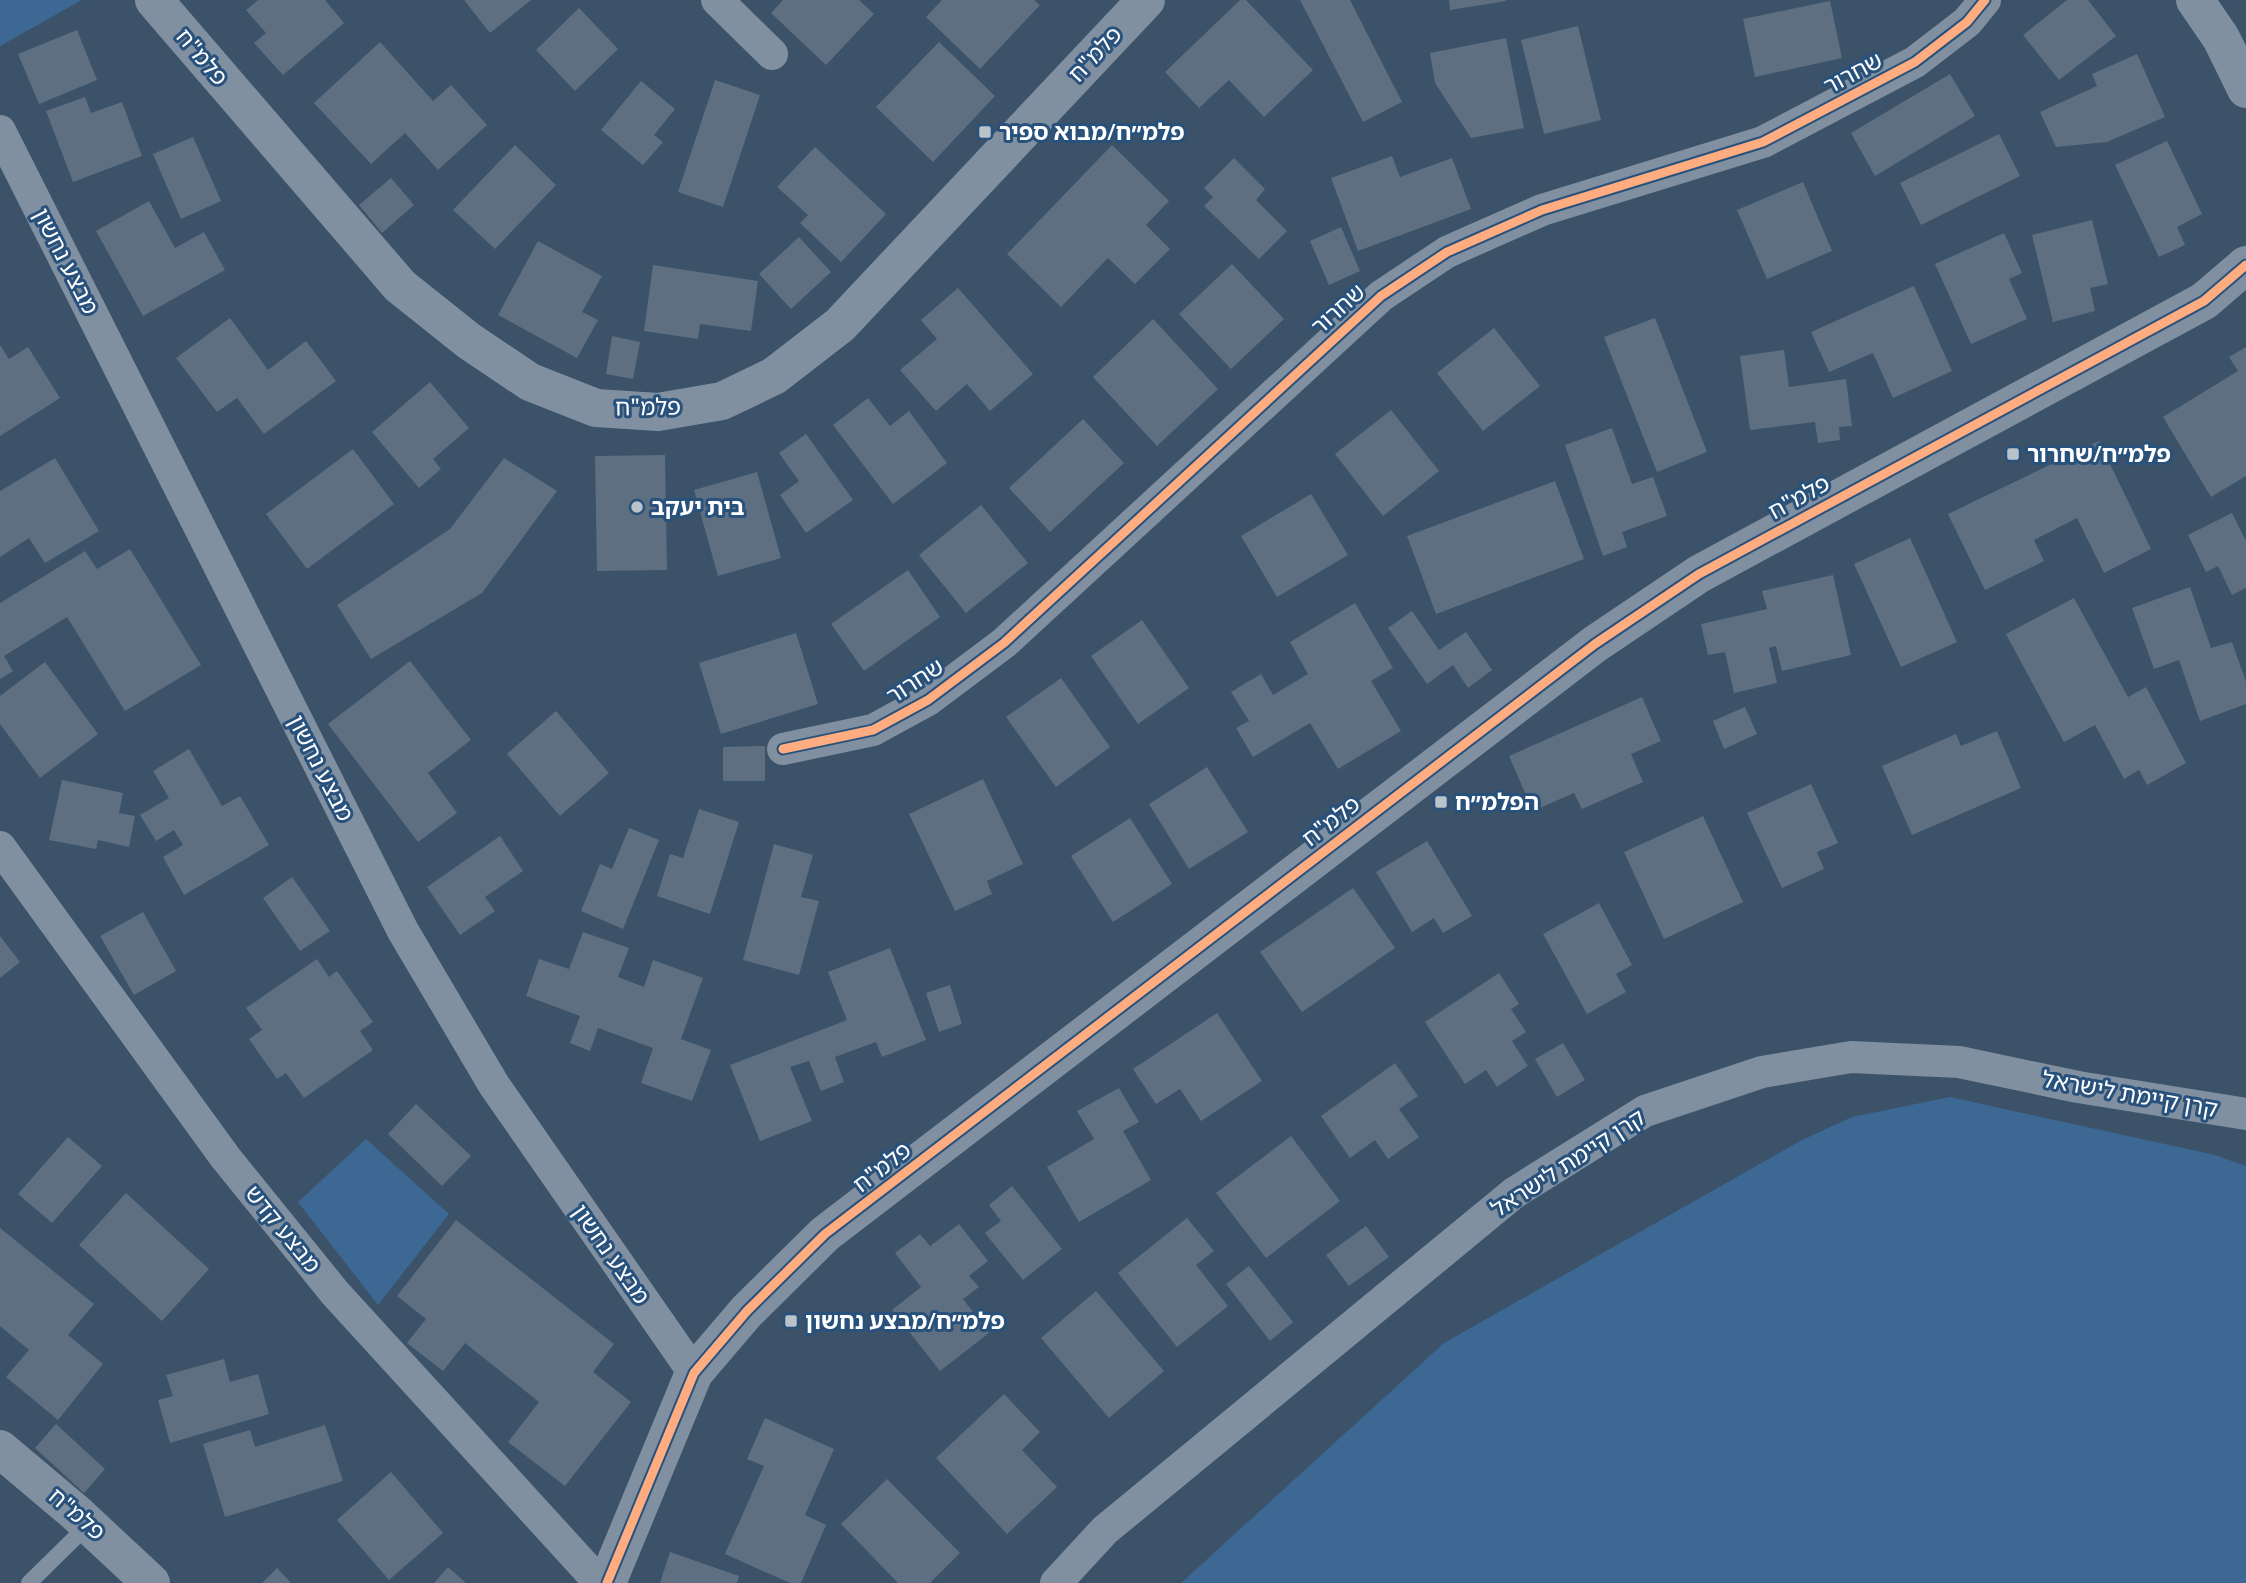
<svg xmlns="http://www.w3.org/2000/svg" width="2246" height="1583" font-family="'Public Sans','Noto Sans Hebrew',sans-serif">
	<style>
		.green { fill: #3c6893 }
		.building { fill: #5e6f81 }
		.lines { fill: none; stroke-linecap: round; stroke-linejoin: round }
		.service { stroke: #8090a0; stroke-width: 16 }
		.minor { stroke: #8090a0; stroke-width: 32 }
		.tertiary { stroke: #8090a0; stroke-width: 38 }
		.cycleway-casing { stroke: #28517c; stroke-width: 13 }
		.cycleway { stroke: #ffac80; stroke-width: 9 }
		.poi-dot { fill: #bac2ca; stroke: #28517c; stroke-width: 2.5 }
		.labels { text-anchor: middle; stroke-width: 6; stroke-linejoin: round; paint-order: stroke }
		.street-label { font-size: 23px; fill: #fff; stroke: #28517c }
		.poi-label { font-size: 23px; font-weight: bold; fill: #fff; stroke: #28517c; text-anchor: start }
	</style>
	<rect width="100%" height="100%" fill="#3b5269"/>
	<path class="green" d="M0 0H82L0 46Z
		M1950 1097 2215 1155 2246 1166V1583H1181L1444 1343 1802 1140 1852 1117Z
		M366 1139 449 1214 378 1305 298 1202Z"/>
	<path class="building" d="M258 0H325L344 23 283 75 254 43 266 33 246 10Z
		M464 0H531L490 33Z
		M783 0H859L874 14 826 65 771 13Z
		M942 0H1034L1040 5 980 69 926 17Z
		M1240 0H1246L1313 70 1264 117 1229 80 1199 108 1165 72Z
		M1300 0H1350L1402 102 1363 122Z
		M1449 0H1506V1L1450 10Z
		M2067 0H2088L2116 36 2059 80 2023 35Z
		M1830 1 1842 58 1755 77 1743 19Z
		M579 8 618 49 575 91 536 50Z
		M1578 26 1601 120 1544 134 1521 40Z
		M77 30 97 80 39 104 18 54Z
		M1506 38 1524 128 1471 138 1435 83 1430 53Z
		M380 42 433 101 451 85 487 125 438 170 405 133 371 164 314 103Z
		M939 42 995 96 933 162 876 107Z
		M2137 54 2165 117 2107 142 2056 147 2040 112 2097 86 2092 74Z
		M1950 74 1975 116 1875 176 1851 133Z
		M715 80 760 95 723 207 678 192Z
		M641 81 675 109 654 135 663 142 643 165 601 130Z
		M85 97 91 113 122 102 142 156 73 182 46 111Z
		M1999 134 2020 176 1921 225 1900 183Z
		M193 137 221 201 181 219 153 154Z
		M2167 141 2202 214 2177 227 2185 245 2159 257 2115 165Z
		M515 145 556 185 495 249 453 210Z
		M1112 145 1169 201 1146 225 1170 249 1135 284 1108 258 1061 307 1007 254Z
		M815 147 886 214 841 262 800 223 808 215 777 187Z
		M1392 156 1400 177 1452 158 1471 209 1358 251 1331 178Z
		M1234 158 1265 189 1256 200 1287 231 1259 259 1204 206 1213 197 1204 188Z
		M391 178 414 205 382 233 359 205Z
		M1803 182 1832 251 1767 279 1737 210Z
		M149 201 175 248 204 232 225 270 143 316 96 231Z
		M2092 220 2108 284 2090 288 2095 311 2053 322 2032 235Z
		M1341 227 1360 271 1329 285 1310 241Z
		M2004 233 2022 273 2009 279 2027 319 1971 344 1935 264Z
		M799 237 831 272 791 309 759 274Z
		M538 241 602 276 582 312 598 320 577 358 498 315Z
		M1232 264 1284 319 1231 369 1179 314Z
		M653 265 758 281 751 331 700 324 698 339 644 331Z
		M1914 286 1952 371 1893 398 1873 353 1829 372 1811 332Z
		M958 288 1033 374 990 411 967 384 936 411 900 370 937 339 921 320Z
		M230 318 268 370 306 341 336 381 264 434 237 398 217 412 176 358Z
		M1655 318 1707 452 1657 472 1604 337Z
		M1153 319 1218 389 1157 446 1093 377Z
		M1494 328 1540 386 1483 431 1437 373Z
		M612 336 640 342 633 379 606 374Z
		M0 345 9 359 28 347 60 398 0 436Z
		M2246 347V476L2211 497 2163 417 2238 371 2229 357Z
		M1784 350 1789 387 1846 379 1852 426 1839 427 1840 440 1818 443 1815 422 1750 430 1740 356Z
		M430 382 469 428 433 459 441 469 419 488 372 432Z
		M868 398 890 426 909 411 947 463 893 504 833 425Z
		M1391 410 1439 471 1383 516 1335 454Z
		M1083 419 1124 463 1050 532 1009 488Z
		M1612 428 1632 484 1653 477 1667 516 1622 532 1627 547 1603 556 1565 445Z
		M806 434 853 500 806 533 780 495 799 481 779 453Z
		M2099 441 2151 549 2104 573 2077 518 2034 540 2044 561 1985 590 1948 514Z
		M353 449 394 504 307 569 266 514Z
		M665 455 667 570 597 571 595 456Z
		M55 458 99 531 45 563 29 538 0 557V491Z
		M504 458 557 491 482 593 371 659 337 605 450 529Z
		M757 472 781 558 718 576 694 490Z
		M1555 481 1584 559 1436 614 1407 536Z
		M1311 494 1348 555 1277 597 1241 536Z
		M981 505 1028 563 966 613 919 555Z
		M2232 513 2246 541V588L2232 595 2218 566 2206 572 2188 535Z
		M1910 538 1957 642 1901 667 1854 564Z
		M130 549 201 665 125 711 67 617 4 656 13 671 0 679V603L85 551 97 569Z
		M908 570 940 617 864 671 831 624Z
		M1833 575 1851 655 1782 671 1776 646 1769 648 1777 683 1734 693 1725 652 1708 655 1701 624 1767 609 1762 591Z
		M2190 587 2211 648 2232 642 2246 682V704L2200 721 2179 660 2154 669 2132 608Z
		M2074 598 2128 697 2146 687 2186 763 2147 785 2139 770 2124 779 2095 725 2064 742 2006 634Z
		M1355 603 1393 668 1371 681 1401 731 1338 769 1310 723 1253 757 1236 728 1249 721 1231 692 1261 674 1273 695 1308 674 1290 642Z
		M1412 611 1439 650 1466 632 1492 670 1468 688 1453 665 1427 684 1388 628Z
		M1142 620 1189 688 1138 724 1091 656Z
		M796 633 818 704 721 734 699 663Z
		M410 661 471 740 428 773 457 813 418 842 328 724Z
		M45 662 98 734 40 778 0 724V696Z
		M1061 678 1110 747 1056 787 1006 717Z
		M1642 697 1661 741 1631 754 1643 782 1582 809 1574 793 1533 811 1509 756Z
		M1745 707 1757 734 1724 749 1713 721Z
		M556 711 609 773 560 816 507 754Z
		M1997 731 2021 788 1912 835 1882 766 1956 734 1961 746Z
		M765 746V781H723V747Z
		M189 749 222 806 240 796 269 845 184 895 163 857 183 845 174 830 156 841 140 815 169 798 153 771Z
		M1207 767 1248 832 1189 869 1149 804Z
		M983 779 1023 864 987 881 992 894 955 911 909 814Z
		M62 780 123 793 119 813 135 816 129 847 98 840 96 849 49 840Z
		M1811 784 1838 843 1817 852 1824 869 1782 888 1747 813Z
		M699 809 739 822 710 914 657 896 670 854 683 858Z
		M1703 816 1743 902 1664 939 1624 852Z
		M1130 818 1172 884 1113 922 1071 856Z
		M629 828 659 840 623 929 581 911 600 864 612 869Z
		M500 836 523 871 485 897 495 911 460 935 427 887Z
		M1427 841 1472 916 1443 933 1434 918 1412 932 1376 872Z
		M774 844 813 855 801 897 819 901 799 975 743 960Z
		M292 877 330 931 300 951 263 898Z
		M1353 888 1395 948 1302 1012 1260 952Z
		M1599 903 1632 965 1616 974 1626 992 1587 1014 1543 934Z
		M143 912 176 971 134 995 100 936Z
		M583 932 629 948 618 977 644 987 653 960 703 978 681 1039 711 1050 692 1101 641 1083 653 1048 598 1028 590 1051 570 1043 580 1016 526 996 539 959 569 969Z
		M0 936 20 962 0 978Z
		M890 948 926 1040 882 1057 876 1042 835 1057 844 1082 821 1091 809 1061 790 1067 812 1121 760 1141 730 1065 847 1020 828 972Z
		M317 959 329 977 337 971 373 1022 360 1031 373 1050 304 1098 286 1073 277 1079 249 1039 262 1030 246 1008Z
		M1499 973 1519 1004 1511 1009 1526 1032 1512 1041 1528 1066 1497 1087 1486 1070 1465 1084 1425 1022Z
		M950 985 962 1024 939 1032 926 993Z
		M1217 1013 1262 1081 1201 1121 1180 1089 1156 1104 1133 1069Z
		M1563 1043 1585 1080 1557 1097 1535 1059Z
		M1395 1063 1418 1096 1399 1109 1419 1137 1388 1159 1375 1140 1350 1158 1321 1116Z
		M1119 1088 1139 1122 1123 1131 1151 1180 1079 1222 1047 1167 1094 1139 1077 1111Z
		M416 1104 471 1156 442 1186 388 1134Z
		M1291 1136 1340 1201 1266 1258 1216 1193Z
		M68 1137 102 1166 52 1223 18 1194Z
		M1012 1186 1062 1249 1023 1280 985 1233 1001 1221 989 1205Z
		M126 1193 209 1269 162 1321 79 1245Z
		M1187 1218 1214 1251 1196 1265 1228 1306 1177 1347 1118 1273Z
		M456 1220 614 1344 593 1372 631 1402 565 1486 508 1442 539 1402 465 1343 443 1371 407 1343 426 1319 397 1296Z
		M959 1224 988 1261 969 1276 979 1287 963 1299 989 1333 940 1371 892 1310 921 1287 895 1253 920 1234 930 1246Z
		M1366 1226 1389 1257 1349 1286 1326 1255Z
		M0 1228 94 1304 68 1335 103 1364 58 1420 6 1377 29 1350 0 1326Z
		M1249 1266 1293 1322 1270 1341 1226 1284Z
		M1096 1291 1164 1371 1109 1418 1041 1338Z
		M224 1359 230 1382 258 1374 269 1414 170 1443 158 1400 173 1396 166 1375Z
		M1004 1394 1040 1432 1022 1450 1057 1487 1007 1534 936 1458Z
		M765 1418 834 1449 805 1515 826 1525 801 1583H790L725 1554 764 1466 747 1459Z
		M56 1424 105 1469 84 1493 35 1448Z
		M325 1425 343 1481 225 1517 203 1444 250 1430 255 1447Z
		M391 1472 443 1533 389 1580 337 1520Z
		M887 1479 960 1553 930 1583H898L841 1524Z
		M670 1552 739 1576 737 1583H660Z
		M448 1567 466 1583H434Z
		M277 1568 291 1583H262Z"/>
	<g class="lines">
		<path class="service" d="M29 1583 89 1524"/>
		<path class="minor" d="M717 0 772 54
			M0 131 403 931 494 1085 694 1373
			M783 749 873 730 928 700 1004 643 1381 296 1447 252 1542 210 1763 142 1915 62 1967 22 1985 0
			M0 847 225 1157 335 1293 600 1583
			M1056 1583 1105 1530 1514 1193 1645 1111 1762 1072 1851 1057 1959 1062 2078 1087 2246 1114"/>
		<path class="tertiary" d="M154 0 400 286 469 341 530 382 596 408 658 412 722 401 774 376 840 325 1146 0
			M2195 0 2221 38 2246 89
			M0 1449 76 1513 151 1583
			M607 1583 694 1373 747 1311 825 1234 1595 644 1699 574 2204 301 2246 265"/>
		<g class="cycleway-casing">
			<path id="cycleway" d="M783 749 873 730 928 700 1004 643 1381 296 1447 252 1542 210 1763 142 1915 62 1967 22 1985 0
				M607 1583 694 1373 747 1311 825 1234 1595 644 1699 574 2204 301 2246 265"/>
		</g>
		<use href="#cycleway" class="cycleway"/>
	</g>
	<g class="poi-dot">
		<rect x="978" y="125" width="14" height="14" rx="3.5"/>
		<rect x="2006" y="447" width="14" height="14" rx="3.5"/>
		<circle cx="637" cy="507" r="7"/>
		<rect x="1434" y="795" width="14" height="14" rx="3.5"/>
		<rect x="784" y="1314" width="14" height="14" rx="3.5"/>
	</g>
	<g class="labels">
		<g class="street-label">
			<text transform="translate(1095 54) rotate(-47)" y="8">פלמ"ח</text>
			<text transform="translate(202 57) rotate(50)" y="8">פלמ"ח</text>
			<text transform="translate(1853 73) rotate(-28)" y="8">שחרור</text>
			<text transform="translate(66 261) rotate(63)" y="8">מבצע נחשון</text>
			<text transform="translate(1338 309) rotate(-42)" y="8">שחרור</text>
			<text transform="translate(648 407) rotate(-1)" y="8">פלמ"ח</text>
			<text transform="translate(1799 497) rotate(-29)" y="8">פלמ"ח</text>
			<text transform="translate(915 681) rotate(-33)" y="8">שחרור</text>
			<text transform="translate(321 768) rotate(63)" y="8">מבצע נחשון</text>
			<text transform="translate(1331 821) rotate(-38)" y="8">פלמ"ח</text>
			<text transform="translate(2130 1094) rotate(10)" y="8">קרן קיימת לישראל</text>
			<text transform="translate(1568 1163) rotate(-33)" y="8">קרן קיימת לישראל</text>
			<text transform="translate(882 1167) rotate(-38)" y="8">פלמ"ח</text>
			<text transform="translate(283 1229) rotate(51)" y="8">מבצע קדש</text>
			<text transform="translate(611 1254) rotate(55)" y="8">מבצע נחשון</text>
			<text transform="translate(77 1514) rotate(41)" y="8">פלמ"ח</text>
		</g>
		<g class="poi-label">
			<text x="999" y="140">פלמ״ח/מבוא ספיר</text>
			<text x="2027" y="462">פלמ״ח/שחרור</text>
			<text x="651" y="515">בית יעקב</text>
			<text x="1455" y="810">הפלמ״ח</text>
			<text x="805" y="1329">פלמ״ח/מבצע נחשון</text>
		</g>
	</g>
</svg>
